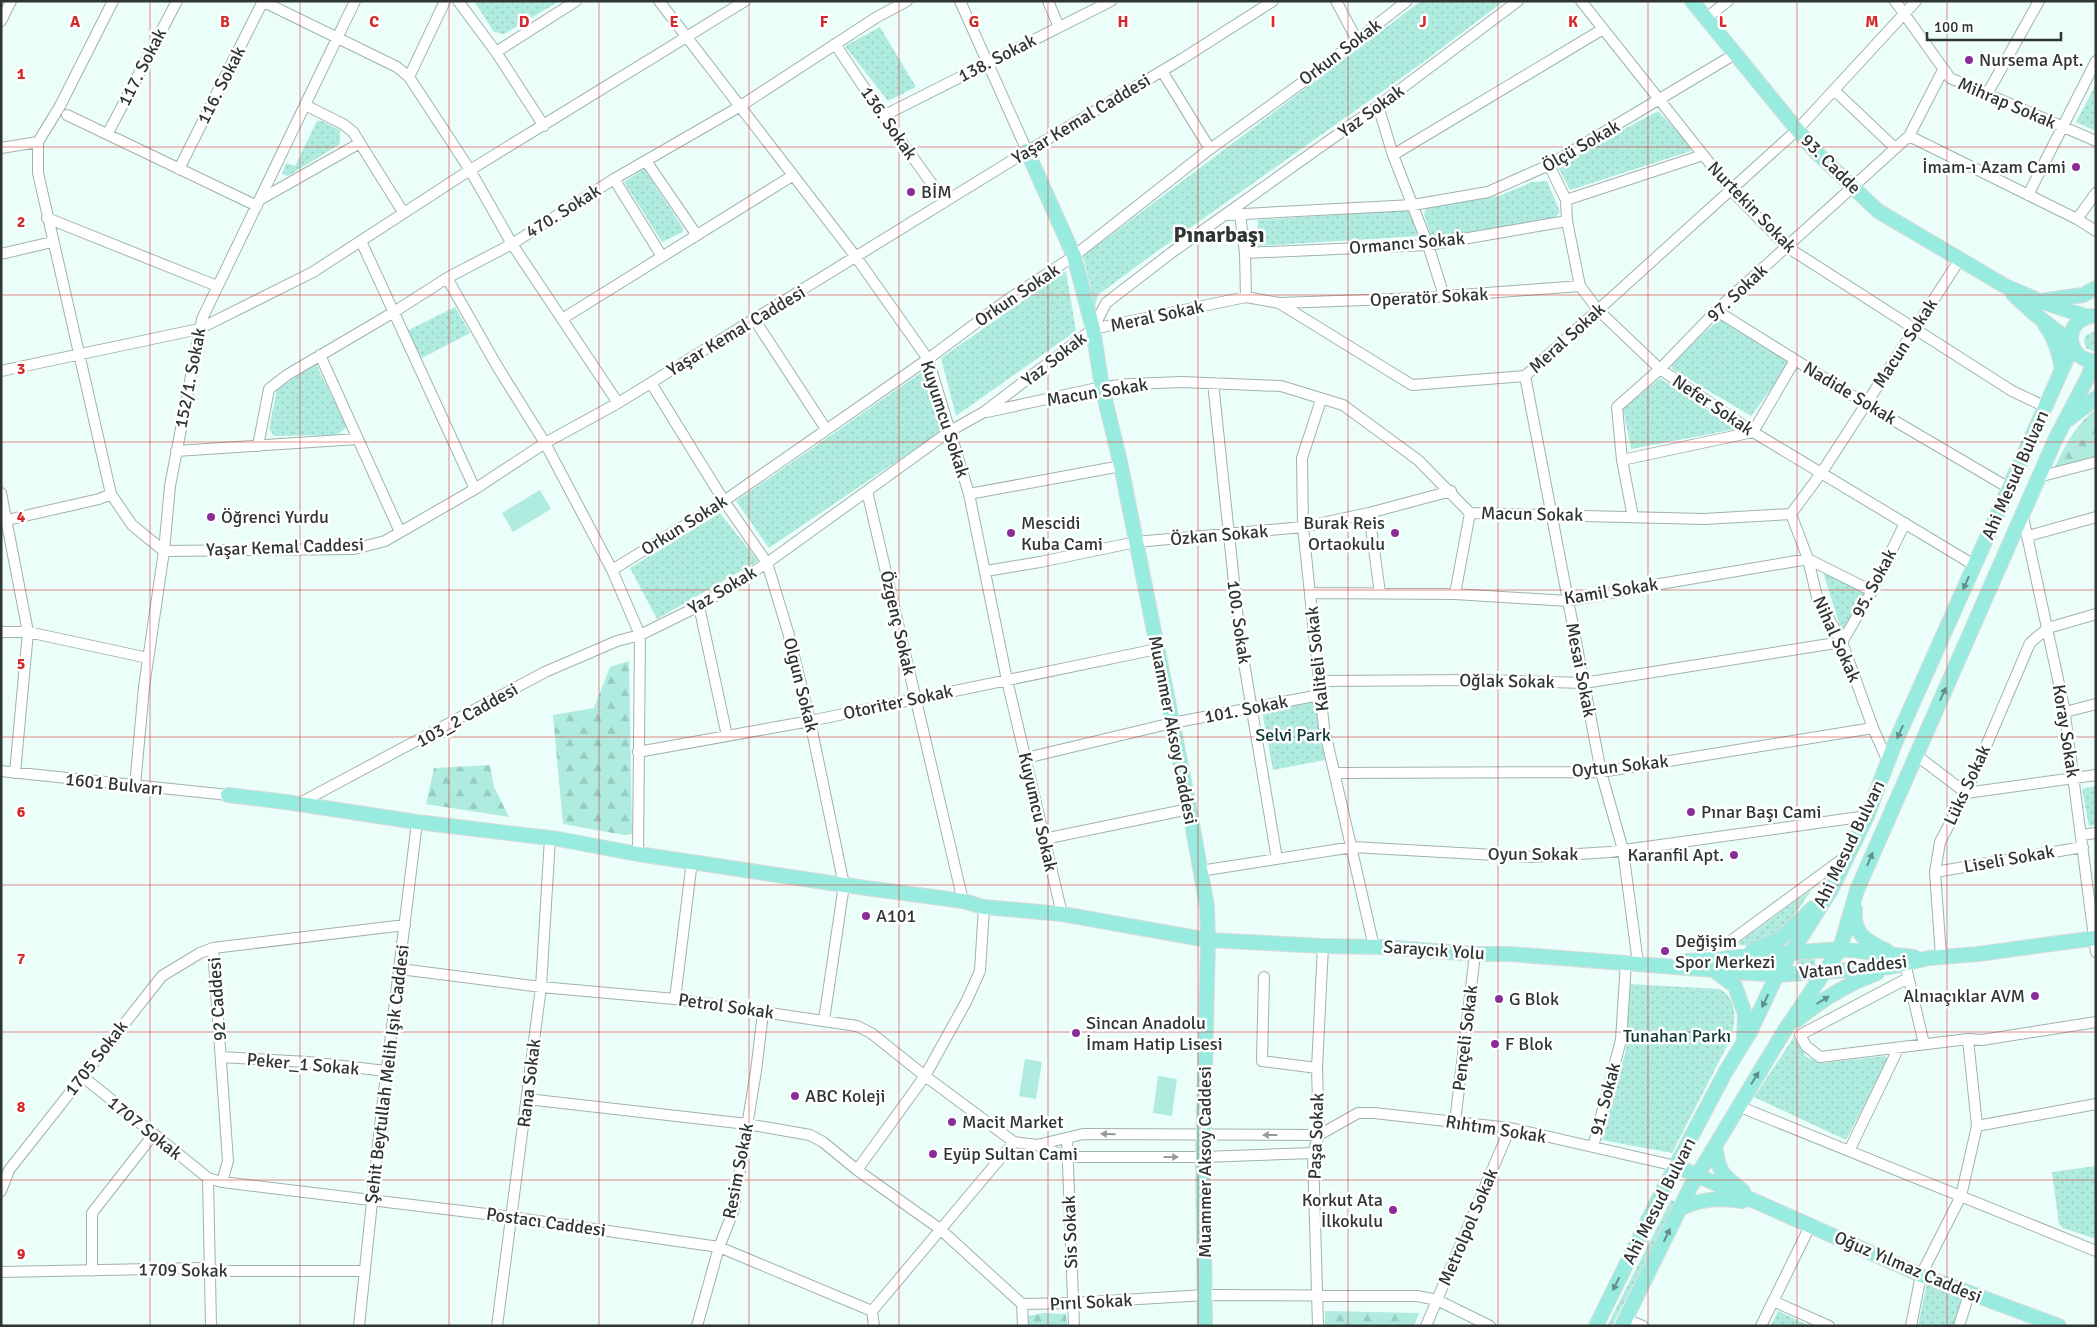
<svg xmlns="http://www.w3.org/2000/svg" width="2097" height="1327" font-family="Signika,sans-serif">
	<style>
		.grass { fill: url(#grass-dots) }
		.forest { fill: url(#forest-firs) }
		.garden { fill: #afecdf }
		.lines { fill: none; stroke-linecap: round; stroke-linejoin: round }
		.minor-casing { stroke: #a1b2ae; stroke-width: 12 }
		.major-casing { stroke: #d9dbda; stroke-width: 16 }
		.minor { stroke: #fff; stroke-width: 10 }
		.major { stroke: #98ecdf; stroke-width: 14 }
		.oneway { fill: #639089 }
		.oneway2 { fill: #969a99 }
		.grid { fill: none; stroke: #d62828; stroke-width: 1; stroke-opacity: 0.55 }
		.poi-dot { fill: #892e99; stroke: #fff; stroke-width: 2 }
		.labels { text-anchor: middle; stroke-width: 5; stroke-linejoin: round; paint-order: stroke }
		.street-label { font-size: 18px; fill: #2e3533; stroke: #fff }
		.poi-label { font-size: 18px; fill: #2e3533; stroke: #fff; text-anchor: start }
		.park-label { font-size: 18px; fill: #0d3831; stroke: #fff }
		.district-label { font-size: 22px; font-weight: bold; fill: #2e3533; stroke: #fff }
		.grid-label { font-size: 16px; text-anchor: middle; font-weight: bold; fill: #d62828; stroke: #fff; stroke-width: 5; stroke-linejoin: round; paint-order: stroke }
	</style>
	<defs>
		<pattern id="grass-dots" width="8" height="8" patternUnits="userSpaceOnUse" patternTransform="scale(1.25)"><rect width="8" height="8" fill="#afecdf"/><path d="M2 2h.1M6 6h.1" fill="none" stroke="#97cbc0" stroke-width="1.8" stroke-linecap="round"/></pattern>
		<pattern id="forest-firs" width="22" height="20" patternUnits="userSpaceOnUse" patternTransform="scale(1.25)"><rect width="22" height="20" fill="#afecdf"/><path d="M5 1l3.5 6h-7zM16 11l3.5 6h-7z" fill="#97cbc0"/></pattern>
	</defs>
	<rect width="100%" height="100%" fill="#ecfefa"/>
	<path class="grass" d="M474 1H558V2L504 34 494 32Z
		M1421 1H1504L1418 66 1145 260 1098 295 1095 306 1083 256Z
		M880 27 916 87 888 101 845 46Z
		M2096 84V131L2076 122Z
		M1658 111 1689 144 1691 151 1570 190 1559 169 1563 162Z
		M317 121H322L340 130V144L288 176 282 174 286 163 295 166Z
		M644 169 683 228V232L662 242 624 182Z
		M1547 181 1560 212 1554 219 1432 238 1424 215 1426 208 1499 196 1532 182Z
		M1409 210 1419 236 1257 246 1258 220Z
		M1066 271 1076 331 956 416 941 358Z
		M455 307 470 333 422 358 407 331Z
		M1720 318 1788 360 1789 365 1751 416 1672 369V363Z
		M2096 331V352L2086 348 2084 341 2086 335Z
		M316 364 347 427 337 435 274 436 269 429 277 389Z
		M922 372 943 430 769 548 736 501Z
		M1660 378 1736 429 1631 449 1623 409Z
		M720 513 758 561 657 619 630 568Z
		M1822 569 1863 591 1864 595 1849 629 1844 630 1841 628Z
		M1314 701 1325 760 1273 770 1262 711Z
		M2096 786V825L2089 826 2082 789Z
		M1812 889C1796 912 1787 931 1760 941 1752 944 1744 947 1737 944Z
		M1815 957V966L1799 968 1797 959Z
		M1629 984 1720 989C1739 1000 1736 1023 1729 1042L1672 1153 1602 1140 1626 1050Z
		M1794 1037 1806 1057 1823 1063 1885 1056 1888 1060 1846 1140 1754 1097Z
		M2096 1166V1239L2063 1228 2059 1224 2052 1172Z
		M1671 1200 1676 1202 1612 1326H1607Z
		M1927 1283 1962 1298 1954 1326H1918Z
		M1778 1311 1810 1326H1771Z"/>
	<path class="forest" d="M2096 409V457L2054 469C2065 446 2075 425 2096 409Z
		M629 661 632 834 624 835 563 824 553 715 594 708 610 667Z
		M490 765 494 787 509 817 426 804 434 768Z
		M1325 1311 1419 1313 1414 1326H1325Z
		M1043 1313 1066 1314 1067 1326H1028V1316Z"/>
	<path class="garden" d="M540 490 551 509 513 532 502 513Z
		M1025 1059 1042 1062 1036 1099 1019 1096Z
		M1158 1076 1177 1079 1172 1116 1153 1113Z"/>
	<g class="lines">
		<g class="minor-casing">
			<path id="minor" d="M113 1 60 106 38 142V173L111 494 132 525 164 551 354 549 385 541 475 489 545 443 618 403 1011 161 1182 59 1273 1
				M262 1 397 67 409 77 470 170 512 244 618 403
				M458 1 496 52 544 126
				M659 1 856 257 928 359 969 494 1007 680 1062 914
				M960 1 1027 151
				M1048 1 1059 27
				M1336 1 1357 40
				M1581 1 1731 190 1787 247 2012 391 2046 407
				M1895 1 1950 78 2096 141
				M1706 18 1728 1
				M1 21 11 1
				M835 44 883 116 945 202
				M496 52 576 1
				M1162 71 1210 149
				M409 77 445 1
				M1834 90 1895 148
				M1987 94 2039 1
				M305 105 343 124 353 132 403 212
				M1378 106 1393 155 1428 245 1444 296
				M67 115 257 206
				M883 116 1111 1
				M108 133 177 1
				M1909 136 2077 219 2096 231
				M1 148 38 142
				M1393 155 1603 29
				M646 161 696 234
				M1549 165 1566 200 1567 221 1580 286 1598 310 1660 369 1753 432 1974 565
				M179 169 263 1
				M614 179 661 255
				M2028 195 2096 61
				M261 199 360 143
				M1566 200 1703 155
				M1240 214 1245 253 1246 297
				M1225 215 1413 205 1488 192 1549 165 1735 54
				M47 218 217 286
				M2077 219 2096 193
				M361 241 475 489
				M1245 253 1428 245 1567 221
				M1 254 52 242
				M447 278 497 366 545 443 612 570 640 635 638 854
				M1280 303 1421 298 1580 286
				M1717 311 1866 404 2009 488
				M562 319 792 176
				M754 319 826 429
				M1093 329 1246 297 1279 303 1412 385 1525 376 1797 130 1916 1
				M320 355 400 532
				M1 371 199 329 313 272 470 170 745 1
				M1525 376 1601 772 1623 850 1638 963
				M651 383 724 501 767 563 788 632 810 721 844 885 824 1020
				M1213 383 1240 639 1277 859
				M1321 400 1302 458 1303 527 1324 728 1374 947
				M987 412 1102 387 1131 384 1182 382 1281 386 1343 405 1418 460 1470 513 1704 519 1791 514 1822 472 1960 259
				M258 446 269 389 287 375 394 312 447 278 512 244 614 179 739 107 877 17 907 1
				M176 451 358 439
				M1622 460 1753 432 1795 360
				M2038 477 2096 462
				M867 491 963 901
				M1 493 28 632 15 773
				M969 494 1121 466
				M2022 512 2064 707 2096 952
				M1369 513 1380 593
				M1791 514 1808 559 1817 597 1842 642 1873 728 1888 762
				M1633 517 1622 460 1617 407 1660 369 1721 306 1909 136 1943 70
				M7 520 99 499 111 494
				M2028 536 2096 517
				M612 570 724 501 928 359 1007 300 1074 256 1206 152 1307 79 1407 1
				M986 571 1040 562 1136 542 1303 527 1369 513 1451 491
				M1310 593 1455 594 1568 601 1648 586 1808 559 1872 591
				M1455 594 1470 513
				M699 606 727 736
				M1 632H28L148 658
				M1318 681 1477 680 1584 683 1842 642 1872 591 1905 523
				M2065 712 2096 704
				M638 752 810 721 1157 649
				M1916 755 1966 793 2096 775
				M1026 758 1172 723 1320 695
				M1 771 228 795
				M1334 773 1601 772 1873 728
				M135 786 144 687 164 551 170 486 202 319 355 1
				M298 804 545 672 617 641 640 635 699 606 767 563 950 431 984 412 1093 329 1106 303 1171 253 1378 106 1518 1
				M2081 835 2096 833
				M1044 839 1189 809
				M1200 871 1353 847 1531 857 1610 852 1867 816
				M1935 872 2083 847
				M1941 956 1935 872 1940 842 1966 793 2030 643 2048 628 2096 614
				M1704 958 1725 945 1845 857
				M1905 963 1924 1044
				M400 969 541 987 675 999 857 1026 871 1033 925 1076 1014 1142 1037 1145 1067 1157H1203L1313 1153
				M1264 977 1262 1061 1317 1068
				M1908 978 1800 1035 1806 1046 1820 1057 1968 1039 1982 1040 2096 1022
				M675 999 692 861
				M221 1057 308 1062 386 1071
				M82 1076 208 1178 222 1182 511 1217 719 1247 872 1311
				M527 1099 747 1124 810 1135 823 1142 857 1170 940 1229 1022 1304 1073 1303 1205 1295 1417 1296 1437 1300 1490 1326
				M1738 1106 2096 1251
				M1455 1122 1475 954
				M1977 1126 2096 1104
				M1067 1138 1074 1326
				M1037 1145 1083 1134 1319 1135 1358 1113H1374L1510 1128 1676 1166
				M1593 1147 1621 1040 1626 962
				M1849 1151 1898 1049
				M857 1170 925 1076 966 1002 980 971 984 907
				M208 1178 211 1326
				M222 1182 228 1161 213 948 405 925
				M1 1191 9 1170 162 976 200 953 213 948
				M92 1271V1213L153 1135
				M1 1272 202 1268 209 1271H365
				M1773 1301 1829 1326
				M1022 1304 1023 1326
				M1626 1319 1643 1326
				M359 1326 381 1117 417 822
				M497 1326 541 987 550 838
				M697 1326 719 1247 733 1212 756 1071 763 1013
				M874 1326 872 1311 1014 1142
				M1318 1326 1313 1153 1319 1135 1317 1068 1323 946
				M1426 1326 1510 1128
				M1761 1326 1810 1226
				M1911 1326 1921 1275 1961 1196 1977 1126 1968 1039
				M1959 1326 1969 1294"/>
		</g>
		<g class="major-casing">
			<path id="major" d="M1692 1 1813 149 1878 211 2005 286 2040 301 2088 317
				M1027 151 1074 256 1093 329 1102 387 1121 466 1188 801 1207 907 1208 940 1203 1157 1205 1326
				M2013 294 2036 315 2071 342
				M2046 300 2083 295 2096 288
				M2092 316C2062 320 2065 361 2096 361
				M2045 325C2055 337 2059 353 2062 369
				M2069 419 2096 398
				M228 795 286 802 417 822 558 839 638 854 844 885 963 901 984 907 1062 914 1208 940 1323 946 1382 947 1475 954H1510L1777 975 1890 967 1929 958 1978 954 2096 938
				M1855 909C1853 935 1866 941 1887 951
				M1752 951 1780 939 1813 908
				M1687 961 1840 949 1914 957
				M1715 971 1735 986 1745 1014 1744 1038
				M1797 1020C1821 1000 1847 984 1877 973
				M1715 1146C1719 1173 1721 1174 1743 1191
				M1676 1166 1921 1275 2059 1326
				M1681 1208C1704 1198 1719 1198 1743 1201
				M1596 1326 1663 1190 1726 1071 1750 1032 1777 975 1831 890 1867 816 1895 743 2072 347
				M1622 1326 1691 1186 1785 1030 1840 949 1857 890 2056 438 2088 377 2094 361"/>
		</g>
		<use href="#minor" class="minor"/>
		<use href="#major" class="major"/>
	</g>
	<defs><path id="oneway-solid" d="M-6-.8H1V-3.2L6.5 0L1 3.2V.8H-6Z" transform="scale(1.25)"/></defs>
	<g class="oneway">
		<use href="#oneway-solid" transform="translate(1966 583) rotate(114)"/>
		<use href="#oneway-solid" transform="translate(1943 694) rotate(-66)"/>
		<use href="#oneway-solid" transform="translate(1900 732) rotate(114)"/>
		<use href="#oneway-solid" transform="translate(1870 859) rotate(-67)"/>
		<use href="#oneway-solid" transform="translate(1823 1000) rotate(-31)"/>
		<use href="#oneway-solid" transform="translate(1765 1001) rotate(116)"/>
		<use href="#oneway-solid" transform="translate(1755 1078) rotate(-58)"/>
		<use href="#oneway-solid" transform="translate(1667 1235) rotate(-64)"/>
		<use href="#oneway-solid" transform="translate(1616 1284) rotate(116)"/>
	</g>
	<g class="oneway2">
		<use href="#oneway-solid" transform="translate(1108 1134) rotate(-179)"/>
		<use href="#oneway-solid" transform="translate(1270 1135) rotate(180)"/>
		<use href="#oneway-solid" transform="translate(1171 1157)"/>
	</g>
	<path class="grid" d="M150 1V1326M300 1V1326M449 1V1326M599 1V1326M749 1V1326M899 1V1326M1048 1V1326M1198 1V1326M1348 1V1326M1498 1V1326M1648 1V1326M1797 1V1326M1947 1V1326M1 147H2096M1 295H2096M1 442H2096M1 590H2096M1 737H2096M1 885H2096M1 1032H2096M1 1180H2096"/>
	<g class="poi-dot">
		<circle cx="1969" cy="60" r="5"/>
		<circle cx="2076" cy="167" r="5"/>
		<circle cx="911" cy="192" r="5"/>
		<circle cx="211" cy="517" r="5"/>
		<circle cx="1011" cy="533" r="5"/>
		<circle cx="1395" cy="533" r="5"/>
		<circle cx="1691" cy="812" r="5"/>
		<circle cx="1734" cy="855" r="5"/>
		<circle cx="866" cy="916" r="5"/>
		<circle cx="1665" cy="951" r="5"/>
		<circle cx="2035" cy="996" r="5"/>
		<circle cx="1499" cy="999" r="5"/>
		<circle cx="1076" cy="1033" r="5"/>
		<circle cx="1495" cy="1044" r="5"/>
		<circle cx="795" cy="1096" r="5"/>
		<circle cx="952" cy="1122" r="5"/>
		<circle cx="933" cy="1154" r="5"/>
		<circle cx="1393" cy="1210" r="5"/>
	</g>
	<g class="labels">
		<g class="street-label">
			<text transform="translate(1340 52) rotate(-37)" y="6">Orkun Sokak</text>
			<text transform="translate(997 58) rotate(-27)" y="6">138. Sokak</text>
			<text transform="translate(142 67) rotate(-63)" y="6">117. Sokak</text>
			<text transform="translate(221 85) rotate(-63)" y="6">116. Sokak</text>
			<text transform="translate(2007 103) rotate(23)" y="6">Mihrap Sokak</text>
			<text transform="translate(1371 111) rotate(-36)" y="6">Yaz Sokak</text>
			<text transform="translate(1081 119) rotate(-31)" y="6">Yaşar Kemal Caddesi</text>
			<text transform="translate(889 123) rotate(55)" y="6">136. Sokak</text>
			<text transform="translate(1581 146) rotate(-30)" y="6">Ölçü Sokak</text>
			<text transform="translate(1831 164) rotate(45)" y="6">93. Cadde</text>
			<text transform="translate(1752 207) rotate(46)" y="6">Nurtekin Sokak</text>
			<text transform="translate(563 211) rotate(-32)" y="6">470. Sokak</text>
			<text transform="translate(1407 243) rotate(-5)" y="6">Ormancı Sokak</text>
			<text transform="translate(1737 293) rotate(-43)" y="6">97. Sokak</text>
			<text transform="translate(1017 295) rotate(-34)" y="6">Orkun Sokak</text>
			<text transform="translate(1429 297) rotate(-3)" y="6">Operatör Sokak</text>
			<text transform="translate(1157 316) rotate(-12)" y="6">Meral Sokak</text>
			<text transform="translate(736 331) rotate(-31)" y="6">Yaşar Kemal Caddesi</text>
			<text transform="translate(1567 338) rotate(-42)" y="6">Meral Sokak</text>
			<text transform="translate(1905 343) rotate(-57)" y="6">Macun Sokak</text>
			<text transform="translate(1054 359) rotate(-38)" y="6">Yaz Sokak</text>
			<text transform="translate(190 378) rotate(-79)" y="6">152/1. Sokak</text>
			<text transform="translate(1097 392) rotate(-9)" y="6">Macun Sokak</text>
			<text transform="translate(1850 393) rotate(31)" y="6">Nadide Sokak</text>
			<text transform="translate(1713 405) rotate(34)" y="6">Nefer Sokak</text>
			<text transform="translate(945 419) rotate(72)" y="6">Kuyumcu Sokak</text>
			<text transform="translate(2015 475) rotate(-66)" y="6">Ahi Mesud Bulvarı</text>
			<text transform="translate(1532 514) rotate(1)" y="6">Macun Sokak</text>
			<text transform="translate(684 525) rotate(-32)" y="6">Orkun Sokak</text>
			<text transform="translate(1219 535) rotate(-5)" y="6">Özkan Sokak</text>
			<text transform="translate(285 547) rotate(-2)" y="6">Yaşar Kemal Caddesi</text>
			<text transform="translate(1874 583) rotate(-62)" y="6">95. Sokak</text>
			<text transform="translate(722 590) rotate(-31)" y="6">Yaz Sokak</text>
			<text transform="translate(1611 591) rotate(-9)" y="6">Kamil Sokak</text>
			<text transform="translate(1239 622) rotate(82)" y="6">100. Sokak</text>
			<text transform="translate(898 623) rotate(77)" y="6">Özgenç Sokak</text>
			<text transform="translate(1837 639) rotate(66)" y="6">Nihal Sokak</text>
			<text transform="translate(1317 659) rotate(-96)" y="6">Kaliteli Sokak</text>
			<text transform="translate(1581 670) rotate(79)" y="6">Mesai Sokak</text>
			<text transform="translate(1507 681) rotate(1)" y="6">Oğlak Sokak</text>
			<text transform="translate(801 685) rotate(76)" y="6">Olgun Sokak</text>
			<text transform="translate(898 702) rotate(-12)" y="6">Otoriter Sokak</text>
			<text transform="translate(1246 709) rotate(-11)" y="6">101. Sokak</text>
			<text transform="translate(467 715) rotate(-29)" y="6">103_2 Caddesi</text>
			<text transform="translate(1173 730) rotate(79)" y="6">Muammer Aksoy Caddesi</text>
			<text transform="translate(2066 731) rotate(81)" y="6">Koray Sokak</text>
			<text transform="translate(1620 766) rotate(-6)" y="6">Oytun Sokak</text>
			<text transform="translate(114 784) rotate(6)" y="6">1601 Bulvarı</text>
			<text transform="translate(1967 785) rotate(-65)" y="6">Lüks Sokak</text>
			<text transform="translate(1038 812) rotate(77)" y="6">Kuyumcu Sokak</text>
			<text transform="translate(1849 844) rotate(-64)" y="6">Ahi Mesud Bulvarı</text>
			<text x="1533" y="860">Oyun Sokak</text>
			<text transform="translate(2009 859) rotate(-10)" y="6">Liseli Sokak</text>
			<text transform="translate(1434 950) rotate(4)" y="6">Saraycık Yolu</text>
			<text transform="translate(1853 967) rotate(-6)" y="6">Vatan Caddesi</text>
			<text transform="translate(217 999) rotate(-94)" y="6">92 Caddesi</text>
			<text transform="translate(726 1006) rotate(8)" y="6">Petrol Sokak</text>
			<text transform="translate(1465 1038) rotate(-83)" y="6">Pençeli Sokak</text>
			<text transform="translate(96 1058) rotate(-52)" y="6">1705 Sokak</text>
			<text transform="translate(303 1064) rotate(5)" y="6">Peker_1 Sokak</text>
			<text transform="translate(387 1074) rotate(-83)" y="6">Şehit Beytullah Melih Işık Caddesi</text>
			<text transform="translate(529 1083) rotate(-83)" y="6">Rana Sokak</text>
			<text transform="translate(1605 1099) rotate(-75)" y="6">91. Sokak</text>
			<text transform="translate(145 1128) rotate(39)" y="6">1707 Sokak</text>
			<text transform="translate(1496 1129) rotate(9)" y="6">Rıhtım Sokak</text>
			<text transform="translate(1316 1136) rotate(-88)" y="6">Paşa Sokak</text>
			<text transform="translate(1205 1162) rotate(-90)" y="6">Muammer Aksoy Caddesi</text>
			<text transform="translate(738 1171) rotate(-79)" y="6">Resim Sokak</text>
			<text transform="translate(1659 1201) rotate(-63)" y="6">Ahi Mesud Bulvarı</text>
			<text transform="translate(546 1222) rotate(8)" y="6">Postacı Caddesi</text>
			<text transform="translate(1468 1227) rotate(-67)" y="6">Metrolpol Sokak</text>
			<text transform="translate(1070 1232) rotate(-92)" y="6">Sis Sokak</text>
			<text transform="translate(1908 1267) rotate(23)" y="6">Oğuz Yılmaz Caddesi</text>
			<text transform="translate(183 1270) rotate(1)" y="6">1709 Sokak</text>
			<text transform="translate(1091 1302) rotate(-3)" y="6">Pırıl Sokak</text>
		</g>
		<g class="poi-label">
			<text x="1979" y="66">Nursema Apt.</text>
			<text x="2066" y="173" text-anchor="end">İmam-ı Azam Cami</text>
			<text x="921" y="198">BİM</text>
			<text x="221" y="523">Öğrenci Yurdu</text>
			<text x="1021" y="529">Mescidi<tspan x="1021" dy="21">Kuba Cami</tspan></text>
			<text x="1385" y="529" text-anchor="end">Burak Reis<tspan x="1385" dy="21">Ortaokulu</tspan></text>
			<text x="1701" y="818">Pınar Başı Cami</text>
			<text x="1724" y="861" text-anchor="end">Karanfil Apt.</text>
			<text x="876" y="922">A101</text>
			<text x="1675" y="947">Değişim<tspan x="1675" dy="21">Spor Merkezi</tspan></text>
			<text x="2025" y="1002" text-anchor="end">Alnıaçıklar AVM</text>
			<text x="1509" y="1005">G Blok</text>
			<text x="1086" y="1029">Sincan Anadolu<tspan x="1086" dy="21">İmam Hatip Lisesi</tspan></text>
			<text x="1505" y="1050">F Blok</text>
			<text x="805" y="1102">ABC Koleji</text>
			<text x="962" y="1128">Macit Market</text>
			<text x="943" y="1160">Eyüp Sultan Cami</text>
			<text x="1383" y="1206" text-anchor="end">Korkut Ata<tspan x="1383" dy="21">İlkokulu</tspan></text>
		</g>
		<g class="park-label">
			<text x="1293" y="741">Selvi Park</text>
			<text x="1677" y="1042">Tunahan Parkı</text>
		</g>
		<g class="district-label">
			<text x="1219" y="242">Pınarbaşı</text>
		</g>
	</g>
	<g class="grid-label">
		<text x="75" y="27">A</text>
		<text x="225" y="27">B</text>
		<text x="374" y="27">C</text>
		<text x="524" y="27">D</text>
		<text x="674" y="27">E</text>
		<text x="824" y="27">F</text>
		<text x="974" y="27">G</text>
		<text x="1123" y="27">H</text>
		<text x="1273" y="27">I</text>
		<text x="1423" y="27">J</text>
		<text x="1573" y="27">K</text>
		<text x="1723" y="27">L</text>
		<text x="1872" y="27">M</text>
		<text x="21" y="79">1</text>
		<text x="21" y="227">2</text>
		<text x="21" y="374">3</text>
		<text x="21" y="522">4</text>
		<text x="21" y="669">5</text>
		<text x="21" y="817">6</text>
		<text x="21" y="964">7</text>
		<text x="21" y="1112">8</text>
		<text x="21" y="1259">9</text>
	</g>
	<rect width="2097" height="1327" fill="none" stroke="#2e3533" stroke-width="5"/>
	<path d="M1927 32v8h134v-8" fill="none" stroke="#2e3533" stroke-width="2.5"/>
	<text x="1934" y="32" font-size="15" fill="#2e3533" stroke="#ffffff" stroke-width="4" paint-order="stroke">100 m</text>
</svg>
